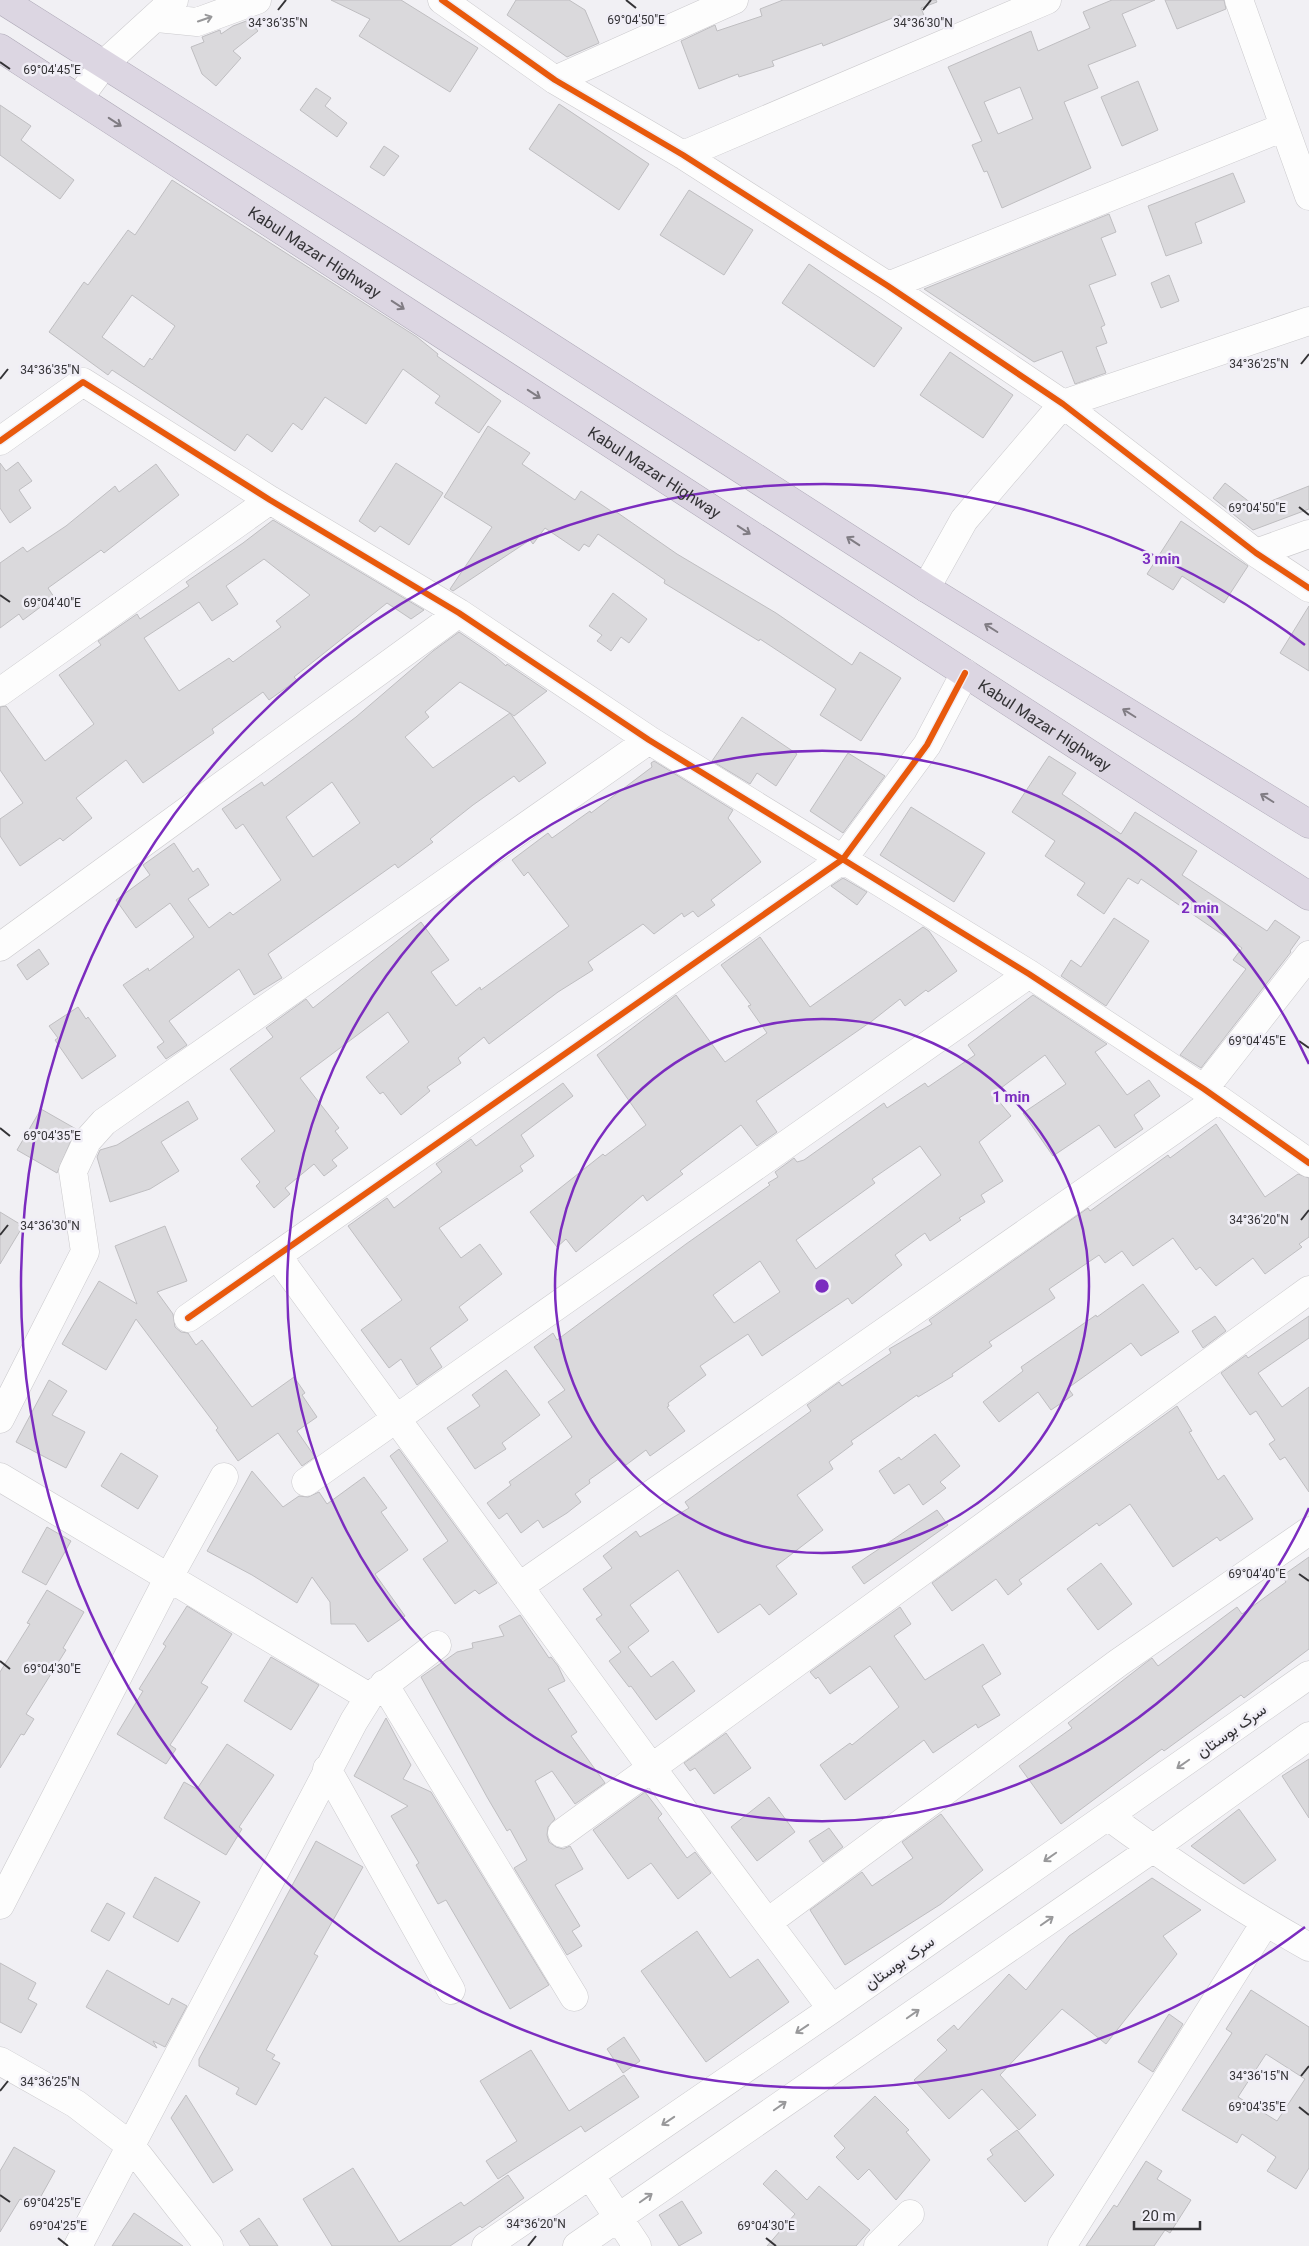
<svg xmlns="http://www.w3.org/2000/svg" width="1309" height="2246" font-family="Roboto,Vazirmatn,sans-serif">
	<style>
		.building { fill: #dad9dc; stroke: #bfbec1; fill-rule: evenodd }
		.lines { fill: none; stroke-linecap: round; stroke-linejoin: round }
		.minor-casing { stroke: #cbcacd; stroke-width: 29 }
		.highway-casing { stroke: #aea9b7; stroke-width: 29 }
		.minor { stroke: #fdfdfd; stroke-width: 28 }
		.highway { stroke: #dcd6e2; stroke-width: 28 }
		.cycleway-casing { stroke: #f0eef6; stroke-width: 9 }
		.cycleway { stroke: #e8590c; stroke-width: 6 }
		.oneway { stroke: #98989a }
		.oneway2 { stroke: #807c83 }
		.ticks { fill: none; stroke: #343336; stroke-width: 2 }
		.ring { fill: none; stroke: #7b2cbf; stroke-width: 2.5 }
		.labels { text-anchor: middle; stroke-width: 5; stroke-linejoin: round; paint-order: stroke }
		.street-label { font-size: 16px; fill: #343336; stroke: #f0eef6 }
		.ticks-label { font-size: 12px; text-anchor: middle; fill: #343336; stroke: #f0eef6; stroke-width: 5; stroke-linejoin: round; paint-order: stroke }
		.centre { fill: #7b2cbf; stroke: #f0eef6; stroke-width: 2.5 }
		.ring-label { font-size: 15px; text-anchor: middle; font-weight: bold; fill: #7b2cbf; stroke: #f0eef6; stroke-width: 5; stroke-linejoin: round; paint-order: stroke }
	</style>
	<rect width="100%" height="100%" fill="#f1f0f4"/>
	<path class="building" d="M331 0H401L478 48 450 92 359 36 370 19Z
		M516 0H569L585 10 599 43 567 57 507 15Z
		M783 0H936L937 2 921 8 925 18 904 25 900 15 823 46 822 43 772 61 774 66 739 77 738 74 699 89 681 41 715 25 717 31 762 16 760 9Z
		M1112 0H1155L1122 14 1136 46 1088 65 1098 88 1064 102 1091 168 1002 208 987 171 984 172 972 145 982 141 948 67 1031 31 1038 51 1090 28 1083 12ZM1020 87 1033 119 998 134 984 102Z
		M1165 0H1224L1226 9 1177 29Z
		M249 20 258 31 233 51 241 58 216 86 202 74 191 47 204 42 202 37 220 30 221 34 233 26Z
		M1138 81 1158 130 1122 146 1101 97Z
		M316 88 331 98 325 106 347 123 337 137 300 110Z
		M559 104 649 164 619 210 529 149Z
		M0 105 31 126 21 140 74 180 60 199 0 155Z
		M384 146 399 156 384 176 370 167Z
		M1233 173 1245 202 1195 223 1202 243 1166 256 1148 206Z
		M172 180 417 337 438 354 437 356 501 401 479 433 435 403 440 396 403 369 366 424 325 397 302 430 293 423 272 452 247 434 235 451 112 370 108 375 49 332 84 282 88 285 128 230 135 235ZM132 295 175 326 152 360 150 358 144 367 102 337Z
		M689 190 753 230 724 275 660 235Z
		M1109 214 1116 232 1101 238 1116 275 1089 285 1105 325 1101 327 1107 343 1096 347 1106 373 1075 384 1062 351 1034 362 924 289Z
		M809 264 902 328 874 367 782 303Z
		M1169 275 1179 301 1161 308 1151 283Z
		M950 352 1013 395 983 438 920 395Z
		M488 426 530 453 522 464 575 500 581 491 614 513 615 511 677 554 776 613 852 665 860 652 901 678 861 741 820 715 836 689 760 639 759 641 664 583 665 580 598 534 589 547 584 544 579 551 545 528 533 544 530 540 453 591 450 589 492 527 444 497Z
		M18 462 32 481 19 490 31 508 10 523 0 508V463L6 471Z
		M396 463 443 493 409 545 380 526 375 532 359 521Z
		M156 464 179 495 104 553 101 550 48 588 54 597 23 620 19 614 0 628V563L23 547 27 552 66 526 115 486 119 492Z
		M1225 483 1256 507 1309 486V509L1253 530 1213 498Z
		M273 520 424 610 411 619 387 603 294 677 297 680 269 700 263 692 212 729 214 733 143 783 126 760 76 798 92 818 63 841 60 838 20 866 0 836V819L23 803 0 770V707L6 706 45 761 94 724 59 675 101 645 98 641 137 614 140 619 189 586 186 582 243 543ZM264 559 310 595 276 621 281 627 233 662 229 658 179 691 144 638 199 602 212 621 238 604 226 586Z
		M1181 521 1248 566 1224 603 1182 576 1173 590 1147 574Z
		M613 593 647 619 629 643 621 637 611 651 597 641 602 635 589 626Z
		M1309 606V671L1280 653Z
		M459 632 496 657 506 666 507 664 547 691 514 716 510 713 546 763 519 782 514 776 473 805 430 839 433 842 398 868 395 864 268 954 282 978 280 979 254 995 239 969 169 1021 187 1045 166 1059 157 1047 164 1042 123 985 148 968 149 971 194 937 170 903 136 928 116 900 150 875 143 865 174 843 193 872 198 868 209 885 188 899 209 928 230 912 233 915 281 880 243 824 236 829 222 809 262 782 264 786 310 752 356 717 433 651ZM460 682 510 713 433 768 405 737 429 717 425 712ZM332 782 360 823 313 857 286 817Z
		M742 717 797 754 776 786 757 773 750 784 712 761Z
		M848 753 885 776 843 833 810 811Z
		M1049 756 1076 773 1062 794 1121 834 1135 812 1197 851 1182 875 1267 931 1275 920 1300 937 1290 951 1291 952 1201 1068 1180 1055 1246 969 1233 960 1242 948 1141 879 1138 884 1128 878 1104 914 1077 895 1085 883 1045 856 1055 841 1012 812Z
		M654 761 733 810 728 818 761 862 711 900 715 905 698 917 693 911 684 917 682 913 654 934 643 924 588 962 593 970 558 992 489 1044 484 1037 458 1058 461 1063 427 1087 430 1091 401 1115 383 1092 380 1094 366 1077 409 1042 388 1012 300 1078 339 1128 335 1131 348 1148 332 1160 337 1166 324 1176 314 1164 285 1188 290 1194 274 1208 256 1186 260 1182 241 1159 275 1131 230 1069 273 1037 266 1028 306 999 313 1008 421 922 449 960 431 972 456 1006 480 987 481 990 569 926 528 872 524 876 512 860 548 833 552 838 590 811 591 813 652 767 651 763Z
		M911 807 985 853 954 902 880 855Z
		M843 878 867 892 857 905 831 886Z
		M1114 918 1149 941 1106 1006 1061 976 1071 960 1081 967Z
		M923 927 929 931 957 971 928 992 926 990 905 1006 900 999 872 1021 756 1101 777 1132 757 1146 741 1125 680 1171 683 1174 647 1201 643 1195 576 1252 566 1239 557 1247 530 1212 603 1154 605 1156 646 1125 597 1055 676 995 725 1062 767 1033 748 1006 751 1005 721 965 760 937 810 1007Z
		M39 949 49 964 27 980 17 965Z
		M1033 995 1107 1044 1095 1052 1127 1095 1149 1080 1160 1096 1134 1115 1143 1129 1115 1148 1099 1125 1053 1156 1023 1113 1066 1084 1045 1055 993 1094 1011 1116 979 1142 1003 1181 981 1195 985 1202 959 1218 961 1220 930 1241 925 1233 895 1255 902 1265 852 1304 848 1298 762 1356 748 1334 700 1366 706 1375 668 1403 669 1406 667 1407 685 1431 650 1456 646 1450 626 1465 620 1458 589 1480 590 1483 575 1494 581 1502 567 1513 543 1528 538 1520 521 1533 507 1513 499 1519 487 1503 511 1485 509 1482 572 1437 548 1402 565 1390 534 1347 553 1333 557 1340 686 1244 770 1185 768 1183 778 1177 775 1172 794 1158 797 1162 804 1160 884 1103 887 1108 925 1083 928 1087 975 1055 968 1045ZM920 1146 941 1175 816 1269 796 1240 875 1183 872 1179ZM760 1261 780 1292 734 1323 713 1295Z
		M78 1007 86 1019 88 1017 116 1056 82 1079 55 1040 58 1038 49 1026Z
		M563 1083 573 1096 521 1135 534 1156 520 1166 523 1171 439 1228 461 1258 480 1244 502 1274 459 1307 468 1320 430 1348 442 1367 417 1385 401 1359 389 1368 361 1330 402 1300 348 1226 387 1198 394 1208 442 1172 436 1164 471 1139 476 1146Z
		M188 1101 198 1119 161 1142 179 1171 150 1189 110 1202 97 1157 100 1150 117 1145Z
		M41 1109 76 1129 57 1173 17 1150Z
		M1216 1124 1265 1197 1298 1174 1309 1178V1237L1299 1244 1302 1247 1265 1274 1253 1258 1216 1286 1200 1267 1196 1270 1173 1238 1133 1266 1122 1251 1105 1263 1099 1255 1049 1289 1055 1298 989 1342 992 1346 952 1374 953 1376 918 1397 917 1395 851 1441 853 1444 829 1462 833 1469 797 1495 823 1530 776 1566 797 1594 769 1615 760 1604 718 1633 678 1570 630 1605 649 1631 628 1647 651 1677 673 1661 695 1691 656 1720 631 1686 629 1687 609 1661 621 1652 596 1619 602 1615 583 1589 612 1568 603 1556 636 1531 640 1537 689 1508 685 1502 811 1411 807 1405 839 1382 842 1386 891 1353 889 1349 932 1324 929 1320 1088 1208 1090 1211 1168 1155 1170 1158Z
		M0 1212 23 1226 0 1264Z
		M165 1226 187 1281 157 1292 173 1314 175 1327 181 1332 188 1333 196 1345 202 1340 252 1407 294 1377 305 1393 302 1395 317 1417 297 1431 315 1457 302 1466 278 1433 238 1461 216 1430 218 1428 136 1319 106 1370 62 1344 99 1281 137 1304 115 1246Z
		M1143 1284 1179 1332 1141 1356 1131 1343 1068 1388 1073 1395 1051 1410 1038 1392 999 1422 983 1402 1023 1371 1021 1367 1096 1315 1097 1317Z
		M1215 1316 1226 1331 1203 1348 1192 1331Z
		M1309 1316V1338L1258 1373 1282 1407 1309 1387V1492L1285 1457 1280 1460 1269 1444 1275 1440 1256 1411 1250 1415 1221 1373 1246 1355 1248 1358Z
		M506 1370 540 1415 502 1443 506 1449 475 1469 447 1428 480 1406 472 1395Z
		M49 1380 67 1391 52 1415 85 1432 66 1468 16 1442Z
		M1177 1406 1192 1431 1189 1432 1218 1480 1224 1475 1253 1519 1220 1541 1217 1537 1173 1567 1130 1504 1099 1526 1097 1523 1019 1580 1022 1584 1008 1595 996 1579 952 1611 932 1583Z
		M935 1434 960 1466 940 1482 946 1488 923 1505 909 1484 894 1494 879 1471 899 1457 901 1460Z
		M399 1449 497 1583 479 1594 475 1590 455 1604 423 1559 448 1541 390 1456Z
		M121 1453 158 1476 138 1509 101 1486Z
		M252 1471 283 1507 299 1496 308 1497 319 1492 327 1504 364 1477 387 1508 381 1512 408 1550 375 1574 405 1616 368 1642 355 1624H331L330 1602 312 1577 297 1603 252 1575 207 1551Z
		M937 1510 948 1525 864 1584 852 1567Z
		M47 1527 71 1541 46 1585 22 1572Z
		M1309 1557V1649L1244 1698 1241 1695 1164 1751 1162 1749 1061 1824 1019 1766 1072 1728 1068 1723 1144 1664 1152 1658 1158 1666 1237 1607 1242 1614 1286 1582 1282 1576Z
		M1101 1563 1132 1604 1098 1630 1067 1589Z
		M47 1590 84 1612 63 1648 66 1650 26 1714 34 1719 24 1735 21 1734 0 1768V1672L30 1624 27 1623Z
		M187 1606 232 1634 201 1683 208 1687 170 1745 176 1749 166 1764 117 1734 143 1691 139 1689 166 1646 163 1644Z
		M900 1607 911 1624 894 1636 925 1680 983 1644 1001 1674 982 1686 1000 1715 978 1728 976 1724 933 1753 924 1740 845 1800 820 1765 850 1743 852 1745 899 1707 870 1666 830 1694 818 1677 816 1679 810 1672Z
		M520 1615 549 1658 551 1657 558 1666 565 1681 548 1689 577 1732 571 1736 605 1783 575 1804 552 1771 535 1781 555 1819 548 1827 547 1835 549 1842 556 1847 563 1849 570 1846 583 1869 555 1885 580 1926 572 1931 582 1946 567 1955 514 1868 527 1860 510 1829 507 1831 487 1797 421 1677 457 1652 473 1648 472 1643 504 1636 499 1626Z
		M271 1657 319 1685 291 1730 244 1701Z
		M386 1718 411 1765 403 1779 431 1792 549 1985 510 2009 446 1900 438 1904 416 1865 419 1863 391 1816 408 1806 354 1776Z
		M726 1733 751 1768 714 1794 695 1768 690 1771 684 1763Z
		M227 1744 274 1775 239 1827 242 1829 226 1855 164 1818 184 1782 197 1789Z
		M1309 1759V1818L1282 1776Z
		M645 1792 662 1814 658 1818 687 1858 695 1852 711 1873 678 1899 651 1863 628 1879 593 1830Z
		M769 1797 795 1832 757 1861 731 1827Z
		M1239 1809 1276 1860 1244 1884 1191 1846Z
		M941 1814 983 1870 941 1904 845 1965 810 1910 862 1872 872 1886 913 1858 902 1842Z
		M829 1828 843 1847 823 1862 809 1841Z
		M316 1841 363 1867 314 1954 318 1956 266 2050 275 2055 272 2059 280 2063 256 2105 236 2094 239 2088 199 2066V2059Z
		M155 1877 200 1902 178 1942 133 1917Z
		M1152 1878 1201 1910 1163 1936 1177 1954 1106 2044 1062 2009 1000 2075 1036 2115 1019 2130 982 2089 949 2119 914 2080 947 2050 937 2040 954 2025 958 2030 1009 1974 1026 1990 1069 1936Z
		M107 1903 125 1913 109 1941 91 1931Z
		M697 1931 730 1978 758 1959 789 2002 706 2062 641 1971Z
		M0 1963 36 1983 28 1999 37 2004 21 2033 0 2022Z
		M107 1970 169 2005 172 1998 187 2006 165 2047 153 2041 157 2048 86 2007Z
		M1251 1990 1309 2027V2168L1296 2189 1267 2171 1276 2157 1242 2134 1237 2143 1182 2110 1232 2033 1226 2029ZM1266 2054 1305 2079 1277 2121 1238 2097Z
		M1169 2014 1183 2024 1153 2072 1138 2062Z
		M624 2037 640 2061 623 2073 607 2049Z
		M531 2050 569 2111 624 2075 639 2097 585 2132 581 2126 498 2179 486 2161 517 2141 480 2081Z
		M186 2095 233 2170 213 2183 171 2118Z
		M875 2096 909 2130 906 2132 930 2160 896 2200 869 2169 858 2180 836 2157 845 2148 834 2136Z
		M1017 2130 1054 2175 1025 2202 987 2159 993 2155 990 2150Z
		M14 2147 55 2171 35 2207 20 2199 0 2232V2171Z
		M1146 2161 1162 2171 1157 2179 1191 2200 1170 2233 1165 2230 1154 2246H1086L1114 2205 1117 2207Z
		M353 2168 399 2242 461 2202 464 2206 508 2175 524 2198 482 2228 480 2226 450 2246H332L303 2199Z
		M776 2170 807 2200 819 2186 870 2230 856 2246H767L795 2214 763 2184Z
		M682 2201 702 2233 679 2246 659 2215Z
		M134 2213 183 2246H112Z
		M259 2218 278 2246H250L240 2231Z"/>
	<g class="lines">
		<g class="minor-casing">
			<path id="minor" d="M442 0 555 80 683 155 888 286 1063 404 1256 553 1309 588
				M1239 0 1309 196
				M157 18 197 22 257 0
				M555 80 734 0
				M79 98 105 63 174 0
				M683 155 1047 0
				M888 286 1284 127
				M0 441 83 382 270 500 459 613 649 740 1029 974 1204 1089 1309 1163
				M1256 553 1309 534
				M926 588 964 520 1063 404 1309 321
				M0 692 270 500
				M0 947 459 613
				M1204 1089 1309 955
				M278 1257 651 1767 832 2009
				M188 1318 843 859 927 745 965 673
				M0 1419 85 1252 73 1171 87 1141 104 1122 649 740
				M0 1477 369 1697
				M306 1482 1029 974
				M520 1586 1218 1099
				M384 1684 574 1997
				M327 1769 451 1990
				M1108 1816C1173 1864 1239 1908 1309 1947
				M562 1833 1309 1290
				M0 1905 169 1577 224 1477
				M768 1922 1118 1663 1309 1531
				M0 2061 76 2104 131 2146 209 2246
				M590 2175 637 2246
				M78 2246 354 1721 369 1697 437 1645
				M486 2246 832 2009 1309 1675
				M577 2246 1152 1849 1309 1736
				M878 2246 910 2214
				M1062 2246 1265 1923"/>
		</g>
		<g class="highway-casing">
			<g id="highway">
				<path d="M2 0 504 317 926 588 1309 824"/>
				<path id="s1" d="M0 48 1309 896"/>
			</g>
		</g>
		<use href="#minor" class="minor"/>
		<use href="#highway" class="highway"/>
		<g class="cycleway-casing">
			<path id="cycleway" d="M442 0 555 80 683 155 888 286 1063 404 1256 553 1309 588
				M0 441 83 382 270 500 459 613 649 740 1029 974 1204 1089 1309 1163
				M188 1318 843 859 927 745 965 673"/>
		</g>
		<use href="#cycleway" class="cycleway"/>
	</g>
	<defs><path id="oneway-shaft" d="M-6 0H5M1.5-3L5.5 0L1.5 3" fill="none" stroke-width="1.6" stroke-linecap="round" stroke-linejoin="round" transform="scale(1.25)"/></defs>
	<g class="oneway">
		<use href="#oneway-shaft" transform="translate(205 19) rotate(-19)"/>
		<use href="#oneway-shaft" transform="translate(1183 1764) rotate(145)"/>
		<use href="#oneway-shaft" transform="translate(1050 1857) rotate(145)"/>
		<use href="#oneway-shaft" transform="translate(1047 1921) rotate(-35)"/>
		<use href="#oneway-shaft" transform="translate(913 2014) rotate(-35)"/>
		<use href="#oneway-shaft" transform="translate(802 2029) rotate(146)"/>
		<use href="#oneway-shaft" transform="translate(780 2106) rotate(-35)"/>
		<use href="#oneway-shaft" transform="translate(668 2121) rotate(146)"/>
		<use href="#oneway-shaft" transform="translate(646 2198) rotate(-35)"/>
	</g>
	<g class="oneway2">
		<use href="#oneway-shaft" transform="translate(115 122) rotate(33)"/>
		<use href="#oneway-shaft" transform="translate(398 305) rotate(33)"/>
		<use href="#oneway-shaft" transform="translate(534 394) rotate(33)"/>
		<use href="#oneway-shaft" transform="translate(744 530) rotate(33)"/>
		<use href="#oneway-shaft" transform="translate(853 541) rotate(-147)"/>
		<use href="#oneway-shaft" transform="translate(991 628) rotate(-148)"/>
		<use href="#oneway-shaft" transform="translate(1129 713) rotate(-148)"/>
		<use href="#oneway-shaft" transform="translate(1267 798) rotate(-148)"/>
	</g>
	<path class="ticks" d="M626 0 636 8M278 10 286 0M923 10 931 0M0 62 10 69M1301 364 1309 354M0 379 8 369M1299 507 1309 515M0 595 10 602M1299 1041 1309 1048M0 1128 10 1136M1301 1220 1309 1210M0 1235 8 1225M1299 1574 1309 1581M0 1661 10 1669M1301 2076 1309 2066M0 2091 8 2081M1299 2107 1309 2115M0 2195 10 2202M58 2238 68 2246M766 2238 776 2246M528 2246 536 2236"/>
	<g class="ring">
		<circle cx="822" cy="1286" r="267"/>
		<path d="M1309 1508A535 535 0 1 1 1309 1064"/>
		<path d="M1305 1927A802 802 0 1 1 1305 645"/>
	</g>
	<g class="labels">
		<g class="street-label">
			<text dy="6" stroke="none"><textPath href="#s1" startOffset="375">Kabul Mazar Highway</textPath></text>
			<text dy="6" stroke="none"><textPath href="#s1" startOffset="780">Kabul Mazar Highway</textPath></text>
			<text dy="6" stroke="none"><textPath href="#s1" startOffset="1245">Kabul Mazar Highway</textPath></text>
			<text transform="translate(1231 1730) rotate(-35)" y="6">سرک بوستان</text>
			<text transform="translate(899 1962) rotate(-35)" y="6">سرک بوستان</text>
		</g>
	</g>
	<g class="ticks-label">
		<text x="636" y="24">69°04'50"E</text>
		<text x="278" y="27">34°36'35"N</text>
		<text x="923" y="27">34°36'30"N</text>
		<text x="52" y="74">69°04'45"E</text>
		<text x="1259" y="368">34°36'25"N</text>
		<text x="50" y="374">34°36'35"N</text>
		<text x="1257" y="512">69°04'50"E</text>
		<text x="52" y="607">69°04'40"E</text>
		<text x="1257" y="1045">69°04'45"E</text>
		<text x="52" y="1140">69°04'35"E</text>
		<text x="1259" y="1224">34°36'20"N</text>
		<text x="50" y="1230">34°36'30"N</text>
		<text x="1257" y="1578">69°04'40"E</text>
		<text x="52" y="1673">69°04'30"E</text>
		<text x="1259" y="2080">34°36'15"N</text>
		<text x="50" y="2086">34°36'25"N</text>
		<text x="1257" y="2111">69°04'35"E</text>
		<text x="52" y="2207">69°04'25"E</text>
		<text x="536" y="2228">34°36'20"N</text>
		<text x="58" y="2230">69°04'25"E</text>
		<text x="766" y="2230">69°04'30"E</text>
	</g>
	<circle cx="822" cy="1286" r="8" class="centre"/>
	<g class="ring-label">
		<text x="1161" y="564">3 min</text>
		<text x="1200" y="913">2 min</text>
		<text x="1011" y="1102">1 min</text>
	</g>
	<path d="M1134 2221v8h66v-8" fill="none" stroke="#343336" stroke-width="2.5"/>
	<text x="1142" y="2221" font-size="15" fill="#343336" stroke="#f0eef6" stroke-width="4" paint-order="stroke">20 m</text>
</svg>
